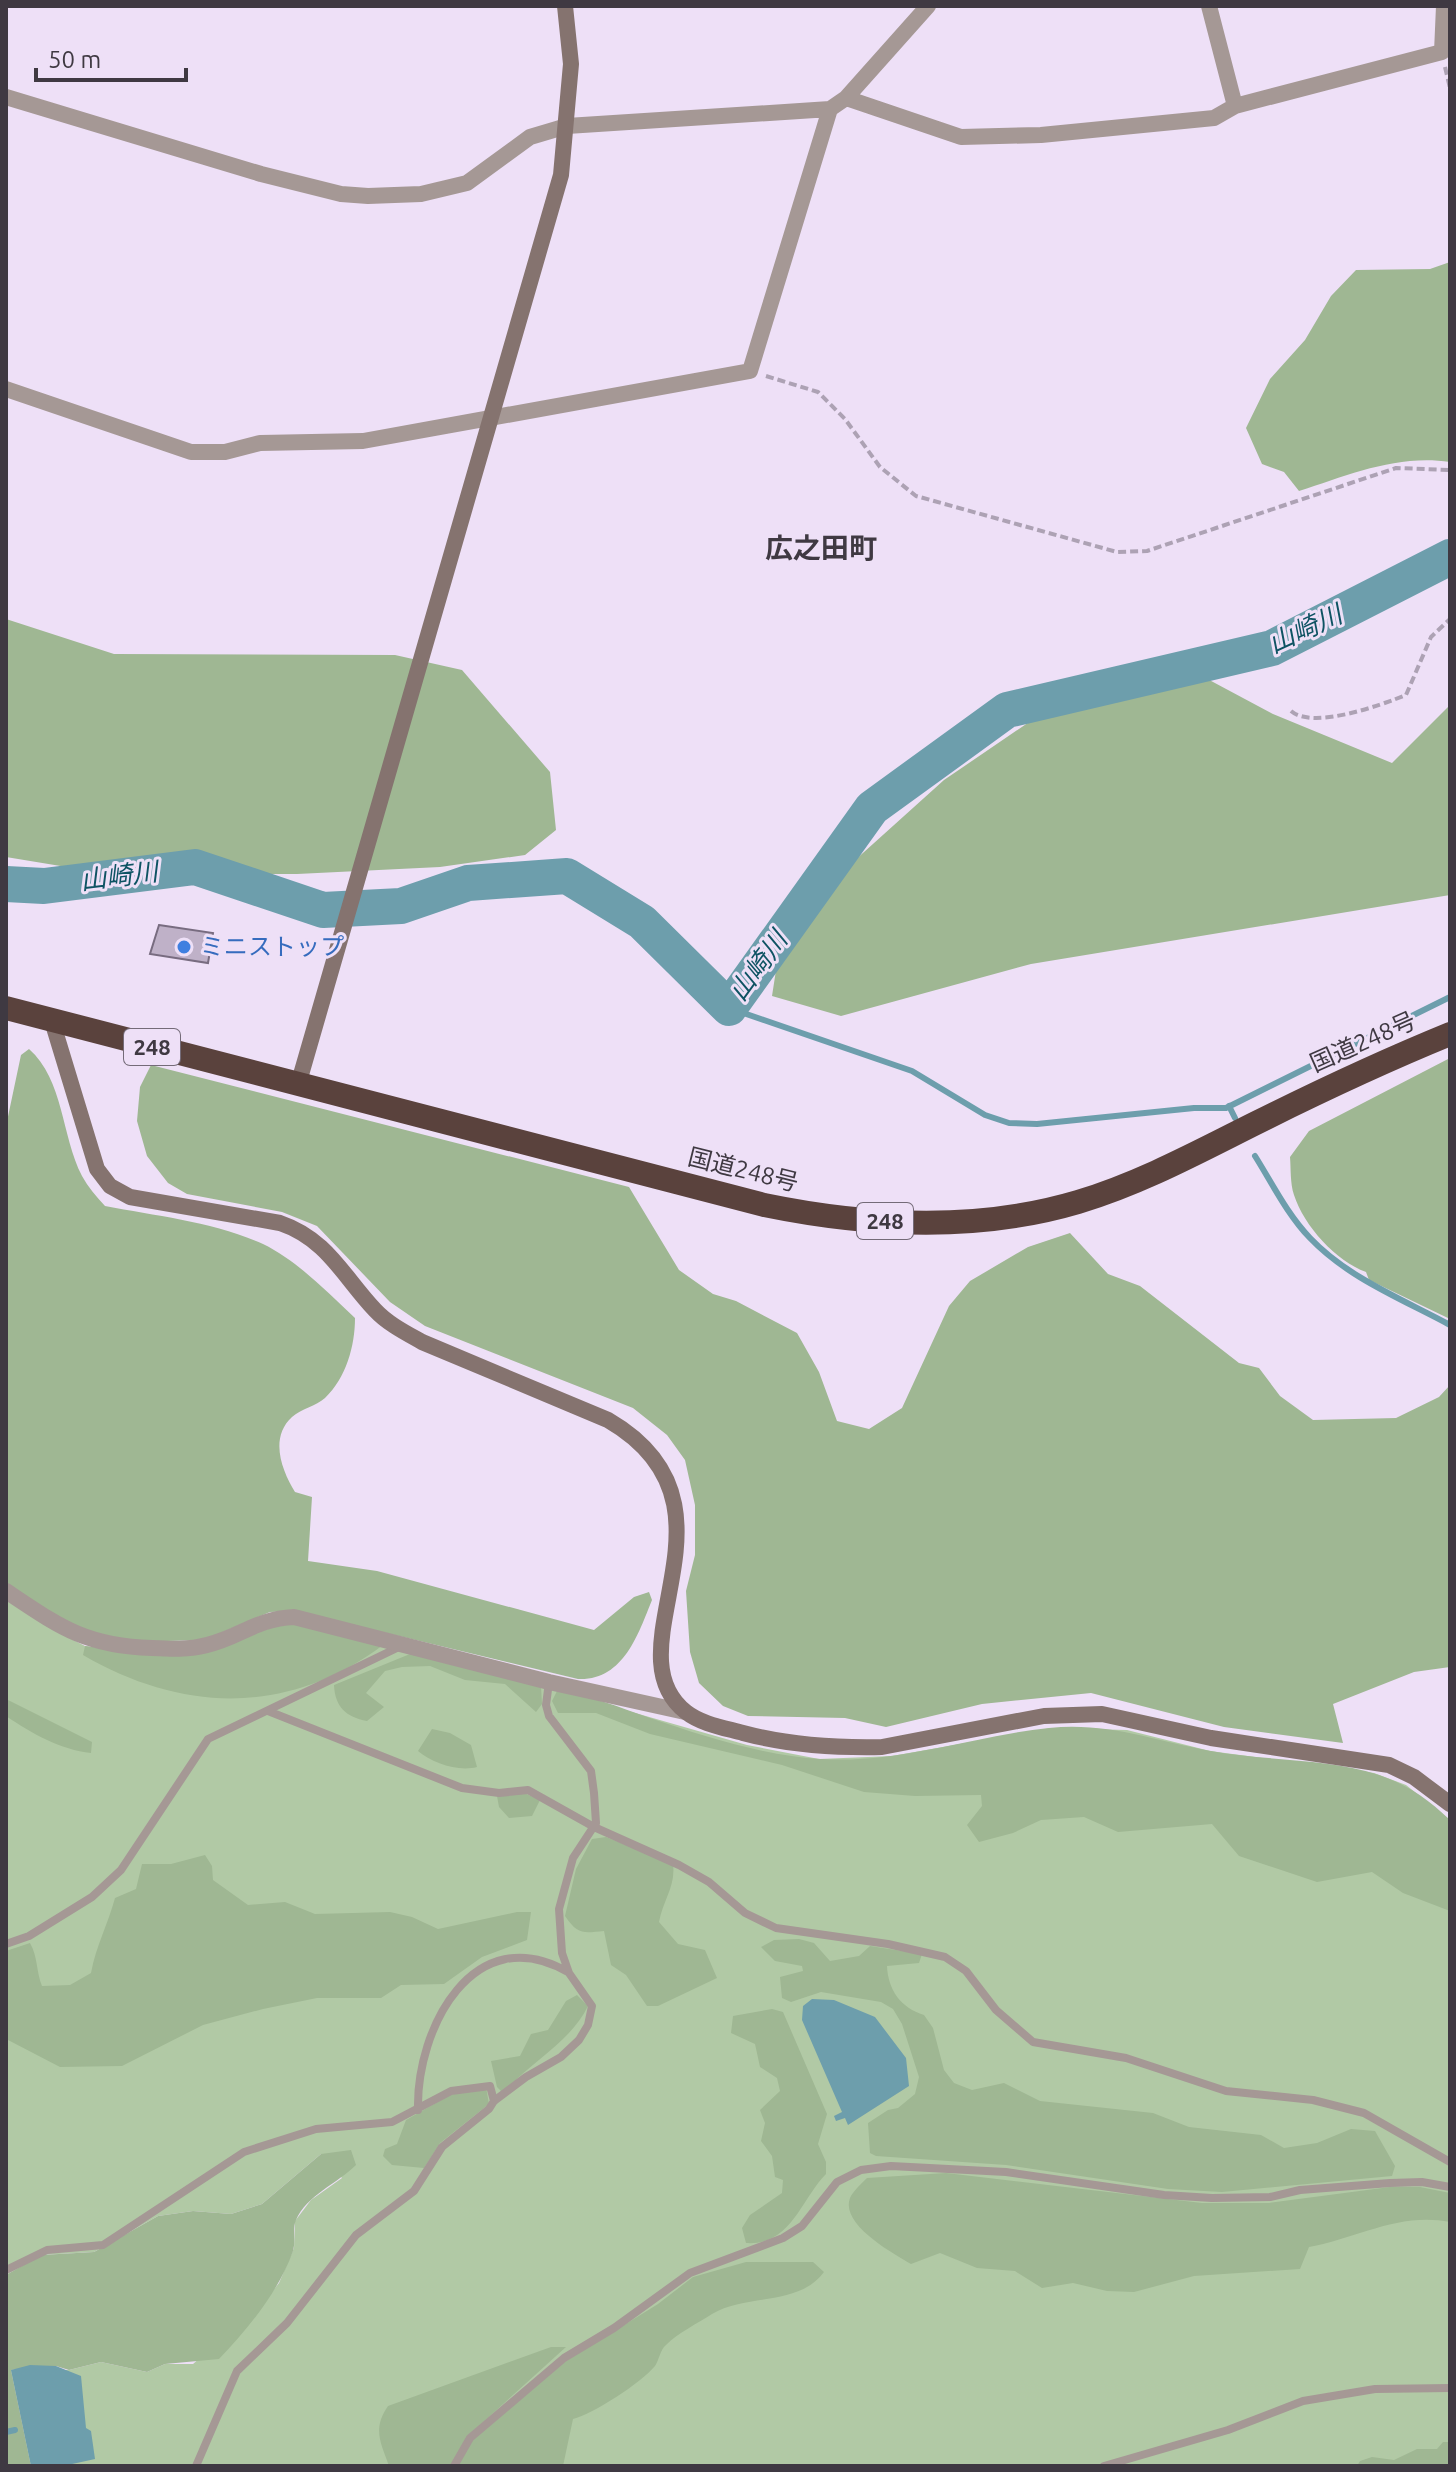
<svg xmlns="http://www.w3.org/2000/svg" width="1456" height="2472" font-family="Ubuntu,'Noto Sans JP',sans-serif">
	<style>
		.green { fill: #b1c9a5 }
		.forest { fill: #9fb793 }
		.water { fill: #6d9eac }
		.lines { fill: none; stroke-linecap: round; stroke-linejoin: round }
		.stream { stroke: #6d9eac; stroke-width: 6 }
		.river { stroke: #6d9eac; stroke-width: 36 }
		.building { fill: #bfb1c8; stroke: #786c80; stroke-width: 2 }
		.path { stroke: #ada2b4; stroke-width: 4; stroke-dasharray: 8 4; stroke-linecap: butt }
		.lane { stroke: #a59895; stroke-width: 8 }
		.street { stroke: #a59895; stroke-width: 16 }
		.secondary { stroke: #85736f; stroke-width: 16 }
		.highway { stroke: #5a423d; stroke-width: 24 }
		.shop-dot { fill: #3f7fe0; stroke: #eee0f7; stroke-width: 3 }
		.labels { text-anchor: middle; stroke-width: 6; stroke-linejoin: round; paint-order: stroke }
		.shield { fill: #eee0f7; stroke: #746b78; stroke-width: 2 }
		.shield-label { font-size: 22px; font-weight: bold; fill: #3f3942 }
		.shop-label { font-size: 24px; fill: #366cbe; stroke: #eee0f7; text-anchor: start }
		.street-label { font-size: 24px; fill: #3f3942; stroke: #eee0f7 }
		.water-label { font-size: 26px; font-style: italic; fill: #0e5363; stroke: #eee0f7 }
		.quarter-label { font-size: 28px; font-weight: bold; fill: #3f3942; stroke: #eee0f7 }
	</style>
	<rect width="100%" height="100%" fill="#eee0f7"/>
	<path class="green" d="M6 1596 60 1633 85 1646 126 1652 288 1622 541 1686 747 1745 819 1759 892 1756 1051 1728 1127 1730 1210 1751 1374 1773 1406 1785 1450 1820V2466H31L11 2370H69L101 2362 147 2372 165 2364H193L261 2306 279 2283 294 2248 295 2221 311 2200 342 2178 321 2154 262 2204 231 2214 193 2211 158 2216 94 2252 41 2255 6 2275Z"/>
	<path class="forest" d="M1450 262V462C1397 454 1349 475 1299 491L1284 472 1262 464 1246 428 1270 379 1305 340 1331 296 1356 270 1430 269Z
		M6 619 114 654 395 655 462 670 550 772 556 830 525 855 440 867 297 874H109L6 857Z
		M1170 659 1273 714 1392 763 1450 705V895L1031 964 841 1016 772 996 783 925 944 780 1038 716Z
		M29 1049C64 1080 61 1135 82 1176 88 1187 96 1196 105 1206 157 1216 214 1222 263 1244 298 1261 327 1292 355 1318 355 1346 346 1378 325 1398 316 1406 301 1409 292 1417 269 1438 282 1471 295 1492L312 1497 308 1561 377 1571 594 1630 634 1597 649 1592 652 1600C638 1635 623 1681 578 1679L295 1611 270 1612 204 1640 131 1642 69 1626 6 1583V1126L21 1055Z
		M1450 1058V1319L1369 1280 1366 1272C1336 1261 1304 1226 1294 1195 1290 1183 1291 1169 1290 1157L1309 1131Z
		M151 1065 629 1187 679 1270 713 1294 736 1301 797 1333 819 1372 837 1421 869 1429 902 1408 949 1306 970 1281 1028 1247 1070 1233 1108 1274 1140 1286 1239 1363 1259 1368 1280 1396 1313 1420 1396 1418 1439 1397 1450 1385V1667L1414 1672 1333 1704 1343 1743 1224 1727 1091 1693 982 1704 886 1727 845 1718 748 1716 723 1706 699 1683 690 1652 686 1591 695 1555V1505L685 1460 667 1435 633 1408 425 1326 390 1302 317 1226 282 1212 187 1194 168 1183 147 1156 137 1121 140 1087Z
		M288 1622 383 1645C288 1716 183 1713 83 1655L85 1646C154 1656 223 1646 288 1622Z
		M410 1654 541 1686 542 1704 536 1712 505 1684 465 1680 430 1666 402 1667 385 1671 366 1693 384 1707 367 1721C346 1717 335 1707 334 1685Z
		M557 1691C589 1694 620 1708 650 1718 703 1736 765 1756 821 1759 899 1764 973 1736 1049 1728 1109 1722 1154 1741 1211 1751 1264 1761 1329 1758 1379 1775 1408 1785 1428 1799 1450 1820V1911L1403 1893 1372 1872 1317 1882 1239 1856 1212 1824 1118 1832 1084 1817 1041 1820 1013 1833 979 1842 967 1825 982 1806 981 1795 915 1796 864 1792 782 1765 650 1734 596 1713H558L552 1701Z
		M6 1699 92 1742 91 1753C61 1750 31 1733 6 1716Z
		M432 1729 450 1733 471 1745 477 1767C458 1772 432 1763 418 1751Z
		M524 1793 540 1800 532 1816 509 1818 499 1807 497 1796Z
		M606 1837 673 1864C676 1886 663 1900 659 1922L678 1944 705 1950 717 1978 658 2006H647L626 1975 611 1965 604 1931C583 1933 578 1935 565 1916L576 1869 592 1839Z
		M205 1855 212 1866 213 1880 248 1905 285 1902 315 1914 390 1912 412 1917 438 1929 517 1912H531L527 1940 482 1957 444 1984 401 1985 381 1998H317L263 2009 203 2025 122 2066 60 2067 8 2040 6 1951 30 1943C38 1957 36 1971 42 1986L70 1985 91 1973C96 1946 108 1924 115 1898L136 1889 142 1864H171Z
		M799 1939 814 1943 830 1961 859 1956 870 1946 922 1954 919 1963 887 1966C888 1990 901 2008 924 2015L933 2028 944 2070 954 2083 972 2090 1004 2083 1040 2101 1153 2113 1189 2127 1261 2135 1284 2148 1317 2143 1351 2129 1375 2131 1395 2166 1392 2176 1222 2192 1168 2189 1006 2165 876 2156 870 2153 868 2123 888 2110 898 2108 915 2094 919 2077 902 2024 893 2009 881 2002 821 1992 791 2002 782 1998 780 1977 803 1971 802 1966 775 1961 761 1947 774 1940Z
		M577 1995 588 2006C570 2043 530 2062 503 2093L497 2087 491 2061 520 2056 531 2034 548 2030 566 2001Z
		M772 2009 783 2012 827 2114 818 2144 826 2162V2174C801 2199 791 2246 746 2243L742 2228 750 2215 782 2193 783 2180 775 2177 772 2156 761 2141 765 2123 760 2110 780 2091 777 2078 760 2067 755 2044 731 2033 733 2016Z
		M486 2087 489 2104 440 2143 424 2168 392 2165 383 2156 385 2149 397 2144 406 2120 450 2095Z
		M351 2150 356 2165C338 2183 306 2196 296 2220 292 2229 296 2241 293 2251 279 2291 248 2329 219 2359L165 2364 147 2372 101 2362 69 2370 56 2366 11 2370 31 2466H6V2275L41 2255 94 2252 158 2216 193 2211 231 2214 262 2204 321 2154Z
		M946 2173 1202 2203H1269L1390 2187H1420L1450 2193V2222C1399 2212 1358 2238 1309 2247L1300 2269 1194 2276 1134 2292 1107 2291 1073 2283 1042 2288 1015 2271 977 2268 940 2253 911 2264C892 2253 840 2224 850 2198 853 2191 862 2183 867 2178Z
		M746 2262H813L824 2272C798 2307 746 2293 712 2314 698 2323 678 2333 666 2345 660 2350 659 2360 655 2366 641 2383 593 2414 573 2419L563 2466H457L471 2441 563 2363 658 2304 693 2277Z
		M551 2347H566L469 2435 451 2466H389C381 2443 372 2429 388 2406Z
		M1443 2442H1450V2466H1357L1360 2461 1372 2457 1394 2460 1417 2449H1437Z"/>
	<path class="water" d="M812 1999 834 2000 875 2017 906 2058 909 2086 848 2125 845 2118 836 2121 834 2116 842 2112 802 2020 803 2006Z
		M30 2365 56 2366 81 2376 86 2428 91 2431 95 2459 63 2466H31L11 2370Z"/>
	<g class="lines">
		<path class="stream" d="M729 1008 912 1071 985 1115 1009 1123 1037 1124 1194 1108H1226L1450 997
			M1229 1106 1235 1118
			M1255 1156C1272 1183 1287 1214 1310 1238 1348 1278 1402 1299 1450 1325
			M6 2432 15 2430"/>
		<path class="river" d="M6 884 44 886 195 867 323 910 401 906 468 883 567 876 642 922 729 1008 872 808 1007 710 1272 648 1450 557"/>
	</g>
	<path class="building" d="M159 925 213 933 208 963 150 954Z"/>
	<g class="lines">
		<path class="path" d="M1445 67 1450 88
			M766 376 818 392 845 419 880 467 916 496 1117 552 1147 551 1396 468 1450 470
			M1291 711C1313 730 1381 705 1406 695L1431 637 1450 619"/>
		<path class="lane" d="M268 1711 462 1788 499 1793 528 1790 594 1827 679 1865 709 1882 745 1913 776 1928 888 1944 945 1957 966 1971 996 2010 1033 2042 1126 2058 1226 2091 1313 2100 1364 2113 1450 2162
			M6 1944 29 1936 92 1897 121 1870 208 1739 399 1647
			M418 2110C416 2028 474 1918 568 1972
			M6 2270 47 2250 103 2245 244 2152 316 2129 392 2122 451 2091 490 2086 494 2101
			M196 2466 237 2371 287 2323 356 2235 414 2191 442 2147 489 2109 494 2101 526 2077 561 2057 579 2040 588 2025 592 2006 569 1973 562 1953 559 1909 573 1858 596 1823 594 1793 591 1771 549 1716 546 1705 549 1682
			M454 2466 470 2438 564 2358 614 2328 690 2273 783 2238 802 2226 837 2182 861 2170 891 2166 1006 2172 1164 2195 1212 2198 1270 2197 1300 2190 1390 2183 1422 2182 1450 2187
			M1104 2466 1228 2430 1303 2401 1375 2389 1450 2388"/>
		<path class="street" d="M1209 6 1235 106
			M6 97 261 174 341 194 368 196 421 194 467 183 530 137 567 126 830 109 846 98 928 6
			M846 98 961 137 1041 135 1214 118 1235 106 1442 52 1444 6
			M6 389 191 452H225L260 443 363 441 750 371 830 109
			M6 1591C60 1627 85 1646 152 1648 170 1649 189 1650 207 1645 241 1637 255 1619 294 1617L549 1682 685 1712"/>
		<path class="secondary" d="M52 1021 97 1169 110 1186 130 1197 280 1223C327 1239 343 1276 375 1310 388 1324 406 1333 422 1342L608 1420C756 1506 606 1649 686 1712 701 1724 725 1728 743 1733 788 1745 835 1748 882 1747L1044 1716 1102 1714 1211 1738 1389 1765 1414 1777 1450 1804
			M298 1085 561 175 571 64 565 6"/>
		<path class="highway" d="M6 1008 764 1205C866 1226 977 1232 1078 1202 1141 1183 1198 1152 1256 1123 1320 1091 1384 1061 1450 1034"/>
	</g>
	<circle class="shop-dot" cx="184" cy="947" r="8"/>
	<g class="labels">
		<g class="shield">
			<rect x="124" y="1029" width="56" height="36" rx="6"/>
			<rect x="857" y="1203" width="56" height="36" rx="6"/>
		</g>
		<g class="shield-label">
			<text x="152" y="1055">248</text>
			<text x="885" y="1229">248</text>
		</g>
		<g class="shop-label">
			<text x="200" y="955">ミニストップ</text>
		</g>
		<g class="street-label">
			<text transform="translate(1363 1042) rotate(-24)" y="8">国道248号</text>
			<text transform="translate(743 1170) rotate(14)" y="8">国道248号</text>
		</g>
		<g class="water-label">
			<text transform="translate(1305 629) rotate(-25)" y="9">山崎川</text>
			<text transform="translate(119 876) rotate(-7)" y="9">山崎川</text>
			<text transform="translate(758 966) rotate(-54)" y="9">山崎川</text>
		</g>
		<g class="quarter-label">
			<text x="821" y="558">広之田町</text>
		</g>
	</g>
	<rect width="1456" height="2472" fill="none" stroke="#3f3942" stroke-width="16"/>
	<path d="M36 68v12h150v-12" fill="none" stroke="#3f3942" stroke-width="4"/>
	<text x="48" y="68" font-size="24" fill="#3f3942" stroke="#eee0f7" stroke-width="6" paint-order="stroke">50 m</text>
</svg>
